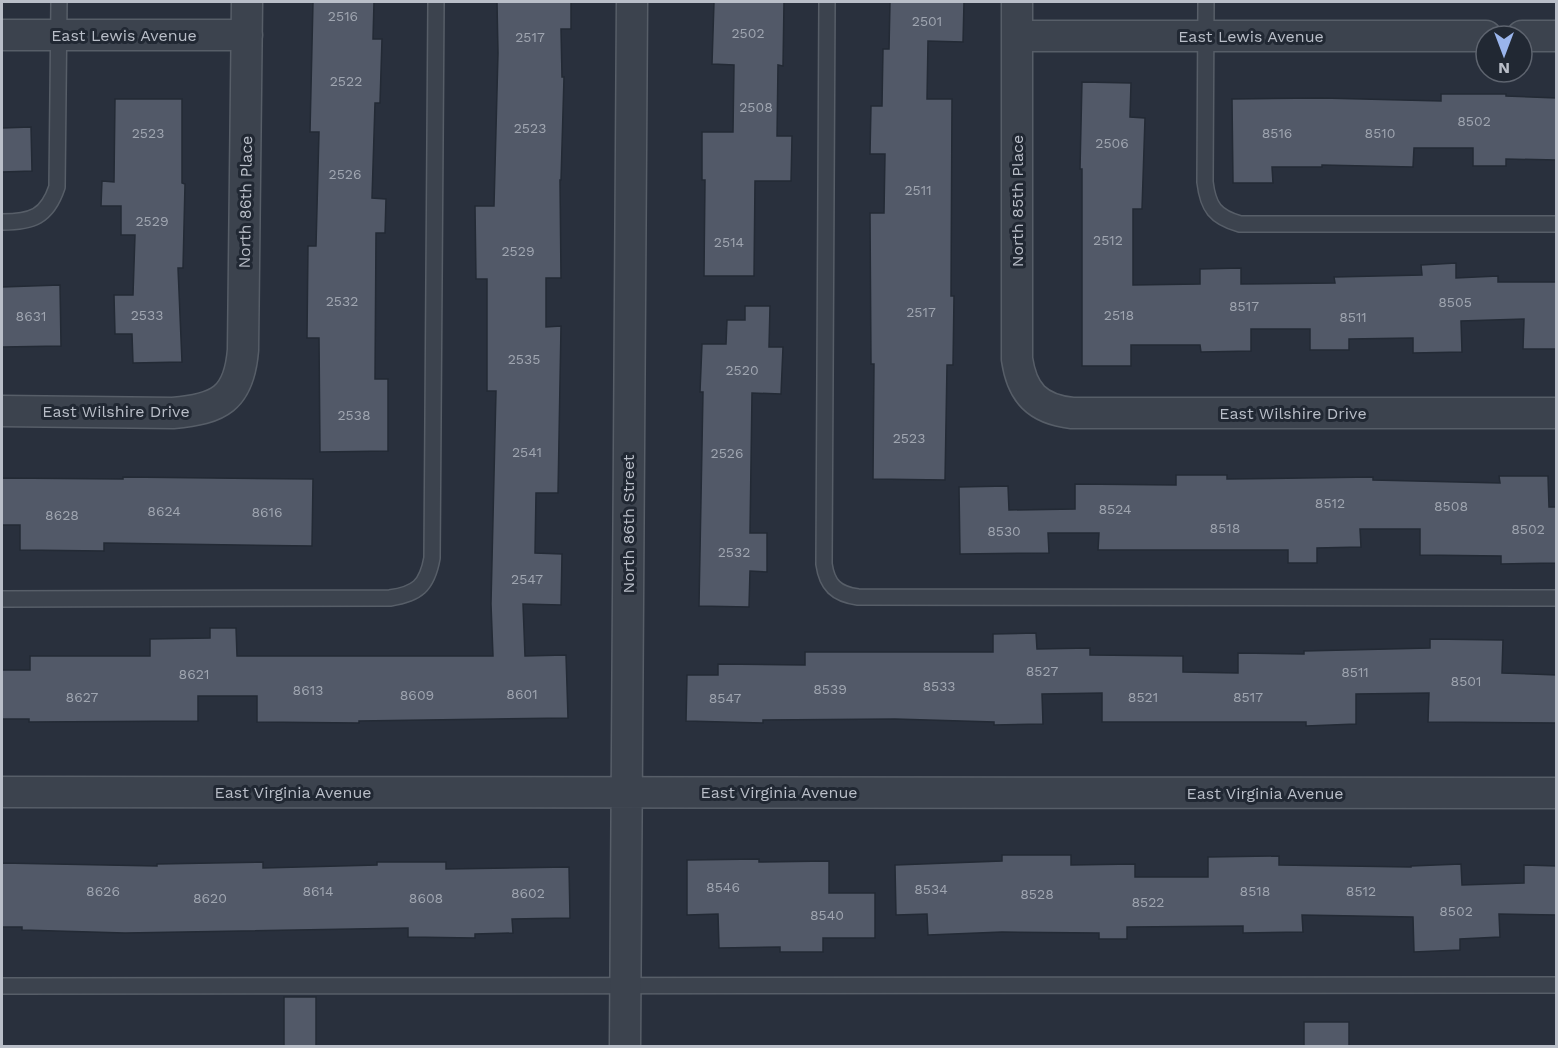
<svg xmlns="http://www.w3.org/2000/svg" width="1558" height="1048" font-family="'Work Sans',sans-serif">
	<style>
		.building { fill: #525968; stroke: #232a35; stroke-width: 1.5 }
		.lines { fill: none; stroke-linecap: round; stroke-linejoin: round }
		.service-casing { stroke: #575e68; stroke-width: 18 }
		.minor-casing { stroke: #575e68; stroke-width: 33 }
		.service { stroke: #3c434e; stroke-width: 15 }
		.minor { stroke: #3c434e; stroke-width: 30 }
		.labels { text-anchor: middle; stroke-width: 6; stroke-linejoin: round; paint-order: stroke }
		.number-label { font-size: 14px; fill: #9fa5b0 }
		.street-label { font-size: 16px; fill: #b9bec8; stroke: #212833 }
	</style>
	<rect width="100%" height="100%" fill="#29303d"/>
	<path class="building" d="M313 2H374L373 39H382L380 103H375L372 198 386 199 385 233H376L375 379H388V451L320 452 319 338H307L308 246H316L319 132H310Z
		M497 2H571V29H561L562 77H564L561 180H560L561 278H546V327L561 326 558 493H536L535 553 562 554 561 605 523 604 525 656 566 655 568 718 359 721V723L257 722V696H198V721L29 722V719H2V670H30V656H150V639L210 638V628H236L237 656H493L491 604 496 391H487V279H476L475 206H494L498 53Z
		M714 2H784L783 66 778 65 777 136H792L791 181H755L754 276H704L705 180H702V132H733L734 65 712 64Z
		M890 2H964L963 42 928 41 927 99H952L951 296H954L953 365H947L945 480 873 479 874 364H871L870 213H884L885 154H870L871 106H882L883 49H889Z
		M1082 82 1131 83 1130 117 1145 118 1142 209H1133V285L1200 284V269L1241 268V284L1335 283 1334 277 1422 275 1421 265 1456 263V278L1498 276V282H1557V349H1523L1524 319 1461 321 1462 352 1413 353V338L1349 339V350H1310V329H1251V351L1201 352 1200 345H1131V366H1082V169H1080Z
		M1441 94H1506V96L1557 98V160L1506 159V166H1473V148H1414L1413 167 1322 165V167H1272L1273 183H1233L1232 99 1322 98 1441 101Z
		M115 99H182V183L185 184 183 268H178L182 362 133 363 132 334H115L114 295H133L135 235H121V206H101L102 181 114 182Z
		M31 127 32 171 2 172V128Z
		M60 285 61 346 2 347V287Z
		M745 306H770L769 347H783L781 394 752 393 750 533H767V572L750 571 749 607 699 606 703 392H700L702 344H726L727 320H745Z
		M1176 475H1227V479L1373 477V480L1500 483 1499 476H1548L1549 507H1557V563L1501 564V556L1420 555V529H1360L1361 547 1317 548V563H1288V550H1098L1099 533H1048L1049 553 960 554 959 487 1008 486 1009 510 1075 509V484L1176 485Z
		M123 477 313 479 312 546 104 543V551L20 550V525H2V478L123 479Z
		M1036 633 1037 649 1090 648V655L1183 656V672L1238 673V653L1304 654V651L1430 648V639L1503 640 1502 673 1557 675V723L1428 722 1429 693 1356 694V724L1306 726V722H1102V693L1042 694 1043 724 994 725V722L895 719 763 720V723L686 721 687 675H718V664L805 665V652H993V634Z
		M1002 855H1071V865L1135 864V877H1208V857L1279 856V865L1411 867V866L1461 864 1462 885 1524 883V865L1557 866V915L1499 914 1500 937 1460 939V950L1414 952 1413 917 1302 915 1303 932 1243 933V926L1127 927V939H1099V933L1002 932 928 935 927 914 896 915 895 865 1002 861Z
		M759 859V862L829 861V893H875V938H823V952H780V947L719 948 718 914 687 915V860Z
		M263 862V868L377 865V862H446V869L569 867 570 918 512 919 513 933 475 934V938L408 937V928L125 933 22 930V927H2V863L157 866V864Z
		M284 997H316V1047H284Z
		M1304 1022H1349V1047H1304Z"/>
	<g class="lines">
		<g class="service-casing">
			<path id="service" d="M827 2 824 564C827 585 836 594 858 597L1556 598
				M1206 2 1205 182C1208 207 1215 217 1240 224H1556
				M2 222C32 222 47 217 57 187L59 2
				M2 599 390 598C417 594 427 586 432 558L436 2
				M2 986 1556 985"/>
		</g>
		<g class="minor-casing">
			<path id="minor" d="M1017 2V359C1022 393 1037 409 1072 413H1556
				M2 35H247
				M1017 36H1486
				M1522 36H1556
				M2 411 173 413C219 409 239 399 243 350L247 2
				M2 792 1556 793
				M625 1046 632 2"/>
		</g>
		<use href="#service" class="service"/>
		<use href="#minor" class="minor"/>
	</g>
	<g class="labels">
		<g class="number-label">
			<text x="343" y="21">2516</text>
			<text x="927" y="26">2501</text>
			<text x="748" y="38">2502</text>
			<text x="530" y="42">2517</text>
			<text x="346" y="86">2522</text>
			<text x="756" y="112">2508</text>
			<text x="1474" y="126">8502</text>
			<text x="530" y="133">2523</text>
			<text x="148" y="138">2523</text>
			<text x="1277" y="138">8516</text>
			<text x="1380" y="138">8510</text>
			<text x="1112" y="148">2506</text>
			<text x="345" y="179">2526</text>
			<text x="918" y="195">2511</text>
			<text x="152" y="226">2529</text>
			<text x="1108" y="245">2512</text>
			<text x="729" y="247">2514</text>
			<text x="518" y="256">2529</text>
			<text x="342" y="306">2532</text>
			<text x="1455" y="307">8505</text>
			<text x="1244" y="311">8517</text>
			<text x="921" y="317">2517</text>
			<text x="147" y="320">2533</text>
			<text x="1119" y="320">2518</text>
			<text x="31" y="321">8631</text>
			<text x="1353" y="322">8511</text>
			<text x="524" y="364">2535</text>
			<text x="742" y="375">2520</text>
			<text x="354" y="420">2538</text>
			<text x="909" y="443">2523</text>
			<text x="527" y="457">2541</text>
			<text x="727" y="458">2526</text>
			<text x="1330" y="508">8512</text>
			<text x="1451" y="511">8508</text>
			<text x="1115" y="514">8524</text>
			<text x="164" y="516">8624</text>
			<text x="267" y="517">8616</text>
			<text x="62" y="520">8628</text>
			<text x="1225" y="533">8518</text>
			<text x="1528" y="534">8502</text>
			<text x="1004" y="536">8530</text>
			<text x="734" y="557">2532</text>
			<text x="527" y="584">2547</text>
			<text x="1042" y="676">8527</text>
			<text x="1355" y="677">8511</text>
			<text x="194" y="679">8621</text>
			<text x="1466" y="686">8501</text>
			<text x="939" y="691">8533</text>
			<text x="830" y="694">8539</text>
			<text x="308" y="695">8613</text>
			<text x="522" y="699">8601</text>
			<text x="417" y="700">8609</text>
			<text x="82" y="702">8627</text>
			<text x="1143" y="702">8521</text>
			<text x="1248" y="702">8517</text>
			<text x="725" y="703">8547</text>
			<text x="723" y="892">8546</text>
			<text x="931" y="894">8534</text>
			<text x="103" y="896">8626</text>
			<text x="318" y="896">8614</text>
			<text x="1255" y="896">8518</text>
			<text x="1361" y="896">8512</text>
			<text x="528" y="898">8602</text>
			<text x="1037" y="899">8528</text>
			<text x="210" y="903">8620</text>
			<text x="426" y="903">8608</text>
			<text x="1148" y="907">8522</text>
			<text x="1456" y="916">8502</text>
			<text x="827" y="920">8540</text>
		</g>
		<g class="street-label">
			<text x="124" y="41">East Lewis Avenue</text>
			<text x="1251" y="42">East Lewis Avenue</text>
			<text transform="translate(1017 201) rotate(-90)" y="6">North 85th Place</text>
			<text transform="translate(245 202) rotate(-89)" y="6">North 86th Place</text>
			<text x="116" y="417">East Wilshire Drive</text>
			<text x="1293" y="419">East Wilshire Drive</text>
			<text transform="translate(628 524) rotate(-90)" y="6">North 86th Street</text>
			<text x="293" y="798">East Virginia Avenue</text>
			<text x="779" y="798">East Virginia Avenue</text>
			<text x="1265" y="799">East Virginia Avenue</text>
		</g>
	</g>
	<rect width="1558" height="1048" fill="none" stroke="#b9bec8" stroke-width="6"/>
	<g transform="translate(1504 54) rotate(180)"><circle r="28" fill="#212833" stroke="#5e646f" stroke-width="1.5"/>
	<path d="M0-4.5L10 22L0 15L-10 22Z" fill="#9ab5ec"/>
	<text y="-9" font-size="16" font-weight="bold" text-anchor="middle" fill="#b9bec8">N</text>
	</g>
</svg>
